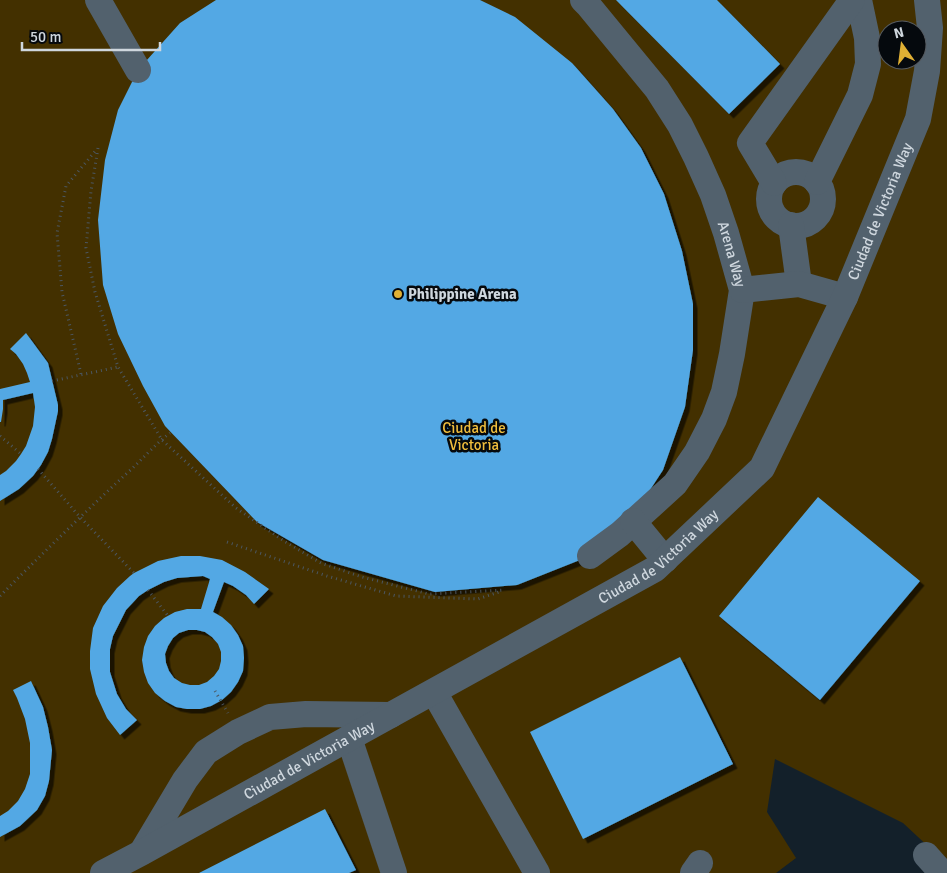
<svg xmlns="http://www.w3.org/2000/svg" width="947" height="873" font-family="Signika,sans-serif">
	<style>
		.green { fill: #433000; fill-rule: evenodd }
		.building { fill: #53a8e4; fill-rule: evenodd; filter: url(#shadow) }
		.lines { fill: none; stroke-linecap: round; stroke-linejoin: round }
		.path { stroke: #4c5761; stroke-width: 3; stroke-dasharray: 1 4; stroke-linecap: butt }
		.minor { stroke: #52616d; stroke-width: 26 }
		.poi-dot { fill: #e0b034; stroke: #05090d; stroke-width: 2 }
		.labels { text-anchor: middle; stroke-width: 5; stroke-linejoin: round; paint-order: stroke }
		.street-label { font-size: 15px; fill: #cfd7de; stroke: #05090d }
		.poi-label { font-size: 15px; font-weight: bold; fill: #cfd7de; stroke: #05090d; text-anchor: start }
		.park-label { font-size: 15px; fill: #f1be3d; stroke: #05090d }
	</style>
	<defs>
		<filter id="shadow"><feDropShadow dx="4.5" dy="4.5" stdDeviation="0" flood-color="#0009"/></filter>
	</defs>
	<rect width="100%" height="100%" fill="#13202a"/>
	<path class="green" d="M0 0H947V864L903 823 775 759 767 812 796 858 776 873H0ZM887 30H917V60H887Z"/>
	<path class="building" d="M216 0H480L515 17 572 63 613 109 641 148 664 194 682 251 693 304V350L685 407 663 470 635 513 590 556 517 585 435 592 323 560 257 522 165 426 143 386 118 334 103 285 98 220 105 160 118 110 138 70 180 23Z
		M616 0H717L780 64 729 114Z
		M26 333 48 363 58 405V411L52 439 48 452 41 465 33 476 19 489 0 501V475L6 471 16 461 21 454 26 446 33 426 35 407 33 393 3 400V409L1 422H0V389L30 382 27 373 23 364 16 354 10 349Z
		M818 497 920 581 820 700 719 616Z
		M181 556H200L222 560 245 572 269 589 254 604 246 595 233 586 224 582 213 612 222 617 231 625 238 635 243 646 244 658 243 671 238 682 231 692 222 700 211 706 200 709H187L176 707 165 701 155 693 148 683 144 672 142 660 144 647 148 636 155 626 164 618 175 612 187 609H201L210 579 203 576 177 578 164 582 148 590 139 596 126 610 113 636 110 649V672L117 694 126 709 137 720 120 735 107 718 96 694 90 669V651L93 628 103 606 117 588 130 576 134 573 158 561ZM188 630H197L205 632 212 637 218 644 221 652V661L219 669 214 676 207 682 199 685H190L182 683 174 678 169 671 166 663 165 654 168 646 173 638 179 633Z
		M680 657 733 764 583 839 530 732Z
		M31 681 43 707 48 727 52 750 49 781 45 796 37 810 20 826 0 837V816L8 811 18 801 25 789 30 774V743L25 719 17 698 13 690Z
		M325 809 356 870 349 873H199Z"/>
	<g class="lines">
		<path class="path" d="M98 148 91 191 86 248 95 292 118 367 162 440 236 508 284 541 321 563 362 577 429 594 504 590
			M81 374 62 292 57 233 66 186 97 149
			M52 381 118 367
			M0 436 21 454
			M38 469 80 517 134 573
			M227 542 327 576 396 596 478 599 499 592
			M148 590 168 616
			M0 596C41 555 83 514 125 475 141 461 154 445 170 433
			M215 691 228 713"/>
		<g class="minor">
			<path d="M98 0 138 70"/>
			<path id="s1" d="M583 0 588 5 657 89 680 125 696 157 713 195 726 233 742 290 732 354 724 392 714 419 697 452 675 484 620 534 590 556"/>
			<circle cx="796" cy="199" r="27"/>
			<path d="M817 182 860 95 868 64 867 38 859 0"/>
			<path d="M774 183 750 143 852 0"/>
			<path d="M791 225 799 284"/>
			<path d="M742 290 799 284 845 297"/>
			<path d="M633 521 665 560"/>
			<path d="M434 692 537 873"/>
			<path d="M349 738 394 873"/>
			<path d="M142 852 185 780 206 752 238 732 270 717 306 714 391 715"/>
			<path d="M926 855 942 873"/>
			<path id="s2" d="M103 873 141 853 655 569 762 468 845 297 918 119 927 71 930 28 927 0"/>
			<path d="M693 873 700 863"/>
		</g>
	</g>
	<circle class="poi-dot" cx="398" cy="294" r="5"/>
	<g class="labels">
		<g class="street-label">
			<text dy="5" stroke="none"><textPath href="#s2" startOffset="1060">Ciudad de Victoria Way</textPath></text>
			<text dy="5" stroke="none"><textPath href="#s1" startOffset="298">Arena Way</textPath></text>
			<text dy="5" stroke="none"><textPath href="#s2" startOffset="640">Ciudad de Victoria Way</textPath></text>
			<text dy="5" stroke="none"><textPath href="#s2" startOffset="235">Ciudad de Victoria Way</textPath></text>
		</g>
		<g class="poi-label">
			<text x="408" y="299">Philippine Arena</text>
		</g>
		<g class="park-label">
			<text x="474" y="433">Ciudad de<tspan x="474" dy="17">Victoria</tspan></text>
		</g>
	</g>
	<g transform="translate(902 45) rotate(346)"><circle r="24" fill="#05090d" stroke="#565b61"/>
	<path d="M0-4L9 19L0 12L-9 19Z" fill="#e0b034"/>
	<text y="-8" font-size="14" font-weight="bold" text-anchor="middle" fill="#cfd7de">N</text>
	</g>
	<path d="M22 42v8h138v-8" fill="none" stroke="#cfd7de" stroke-width="2.5"/>
	<text x="30" y="42" font-size="15" fill="#cfd7de" stroke="#05090d" stroke-width="4" paint-order="stroke">50 m</text>
</svg>
